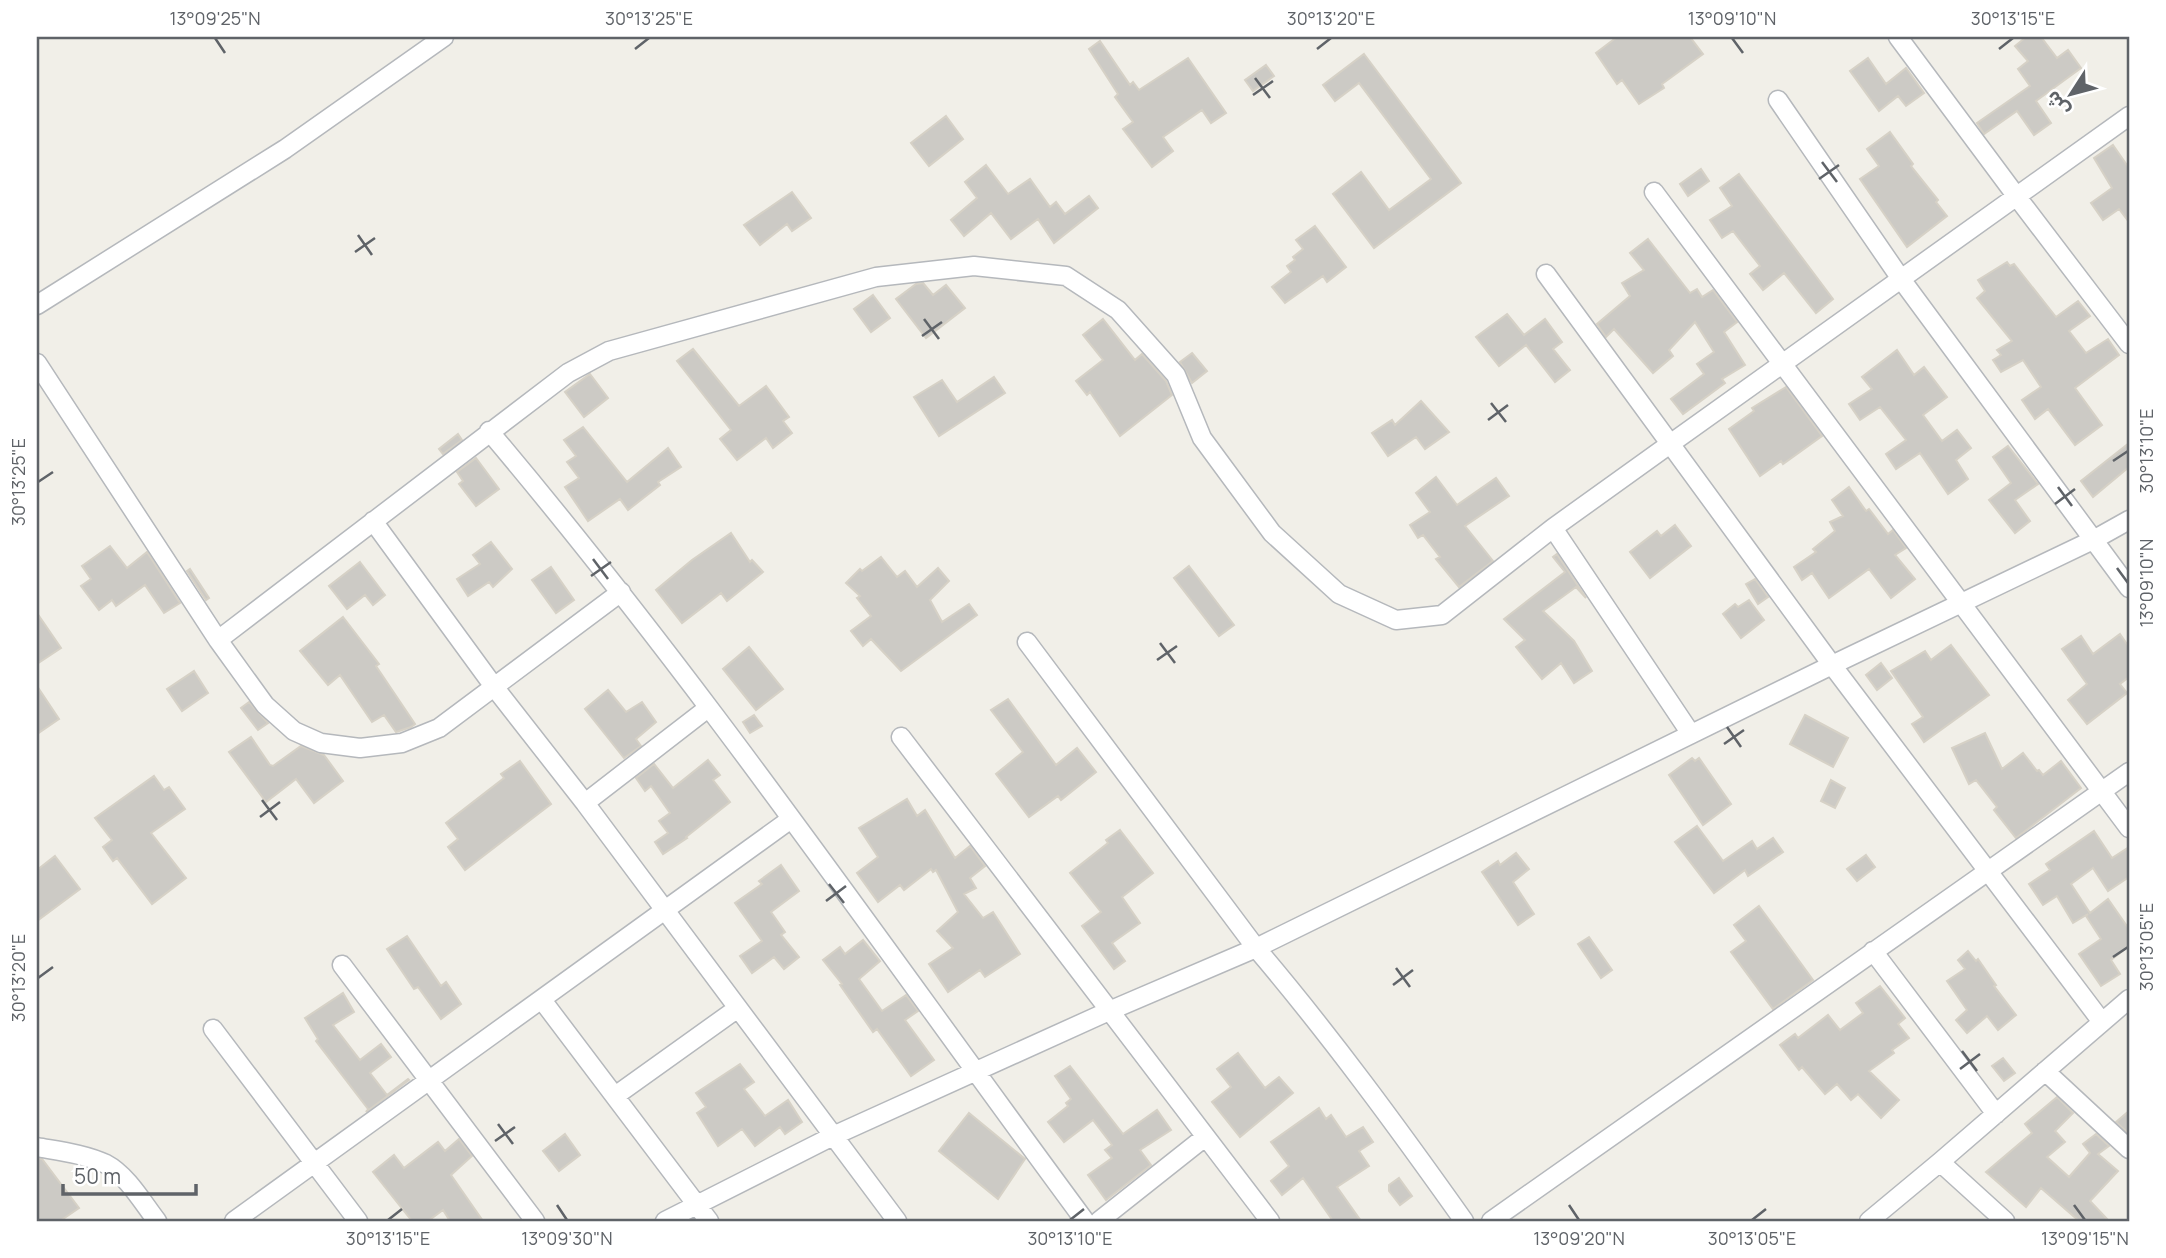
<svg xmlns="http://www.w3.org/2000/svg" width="2166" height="1258" font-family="Manrope,'Noto Sans Arabic',sans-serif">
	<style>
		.building { fill: #cccac5; stroke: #d6d1c6; stroke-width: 2 }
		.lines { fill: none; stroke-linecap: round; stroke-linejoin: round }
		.minor-casing { stroke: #b5b8bc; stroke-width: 21 }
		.minor { stroke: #fff; stroke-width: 18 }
		.ticks { fill: none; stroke: #5f6368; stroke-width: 2.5 }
		.neatline { fill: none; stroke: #5f6368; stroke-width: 2.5 }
		.ticks-label { font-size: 18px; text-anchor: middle; fill: #5f6368 }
	</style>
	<rect width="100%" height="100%" fill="#f1efe8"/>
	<path class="building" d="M1617 37H1690L1703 54 1662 84 1664 88 1639 104 1622 80 1617 84 1596 53Z
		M2026 37H2041L2057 58 2068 50 2081 68 2036 101 2051 123 2034 135 2017 111 1984 134 1977 123 2030 86 2018 69 2028 61 2015 46Z
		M1100 41 1130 85 1133 82 1139 90 1188 58 1226 113 1211 123 1202 110 1163 137 1173 151 1152 167 1123 129 1133 122 1115 97 1118 94 1089 49Z
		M1364 54 1461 183 1374 248 1333 194 1361 172 1389 210 1431 179 1359 83 1335 101 1323 85Z
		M1868 58 1886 84 1906 68 1924 93 1906 106 1898 96 1879 111 1850 71Z
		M1266 65 1274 76 1253 91 1245 80Z
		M946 116 963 139 929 166 911 143Z
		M1890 132 1913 164 1911 166 1938 200 1936 202 1947 216 1907 247 1860 179 1879 166 1867 149Z
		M2113 145 2129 168V222L2119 209 2103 220 2091 203 2112 188 2094 158Z
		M986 165 1008 194 1030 179 1050 207 1056 202 1065 214 1089 196 1098 208 1054 243 1038 219 1011 239 991 213 964 236 951 220 977 198 965 182Z
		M1701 169 1709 181 1688 196 1680 184Z
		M1739 174 1833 299 1816 313 1784 273 1763 290 1750 274 1760 266 1733 231 1722 238 1710 220 1732 206 1720 188Z
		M792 192 811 218 792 231 787 224 760 245 744 225Z
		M1315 226 1346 267 1327 282 1323 276 1285 303 1272 287 1291 272 1287 266 1295 260 1293 257 1303 249 1296 240Z
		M1648 239 1690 293 1697 289 1702 297 1713 290 1737 322 1724 332 1745 365 1722 379 1725 383 1683 414 1671 399 1704 374 1697 364 1714 352 1695 322 1669 350 1673 356 1653 373 1614 329 1606 337 1597 324 1630 296 1622 283 1644 270 1630 253Z
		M2007 262 2010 266 2014 264 2056 317 2078 301 2090 316 2069 331 2086 353 2108 339 2119 355 2075 388 2102 425 2075 445 2048 409 2035 419 2022 400 2041 387 2023 360 2001 372 1993 360 2001 355 1997 350 2012 341 1977 298 1985 291 1978 280Z
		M923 283 933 295 946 285 965 308 926 338 896 299 916 284Z
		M873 295 890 318 871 332 854 309Z
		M1507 314 1524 335 1545 319 1562 342 1553 349 1570 370 1555 382 1526 345 1499 366 1476 337Z
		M1103 319 1135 360 1142 354 1166 381 1172 395 1120 436 1090 392 1087 395 1076 381 1103 360 1083 335Z
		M693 349 739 406 766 386 789 417 783 421 792 433 773 448 766 438 737 460 720 439 731 430 677 361Z
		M1897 350 1914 375 1924 367 1947 397 1923 415 1942 441 1957 430 1971 448 1956 460 1968 479 1948 494 1920 453 1896 469 1886 454 1906 440 1880 407 1860 420 1849 404 1872 389 1862 377Z
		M1192 353 1207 371 1192 383 1180 362Z
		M590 374 608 398 584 417 565 392Z
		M994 377 1005 393 939 436 914 397 942 380 957 402Z
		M1786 387 1822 436 1783 464 1781 461 1760 476 1729 429 1754 411 1752 408Z
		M1421 401 1449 432 1425 449 1416 437 1388 456 1372 433 1392 420 1395 425Z
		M583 427 627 482 668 448 681 467 658 482 660 485 628 510 620 499 588 521 565 487 579 478 567 462 576 456 564 440Z
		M458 434 462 440 443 454 439 449Z
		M2129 443V467L2093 497 2081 481Z
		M2008 446 2038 484 2015 500 2030 521 2015 533 1989 500 2011 483 1993 457Z
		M476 458 499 489 476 506 459 484 463 481 457 472Z
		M1436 477 1457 505 1496 478 1509 496 1465 526 1493 561 1459 587 1436 559 1440 557 1423 535 1418 538 1410 525 1430 512 1416 493Z
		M1849 487 1866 511 1869 509 1888 534 1893 530 1906 548 1895 555 1915 579 1891 598 1869 569 1829 598 1812 573 1802 580 1794 567 1816 552 1813 549 1835 531 1830 522 1843 516 1832 500Z
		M1675 525 1691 546 1650 578 1630 552 1657 531 1661 536Z
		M731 533 750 562 752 560 763 572 727 601 721 593 682 623 656 590 692 560Z
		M491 542 512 569 493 587 489 582 468 596 457 579 480 564 473 555Z
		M110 546 127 568 147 552 180 603 164 613 145 585 116 606 112 600 99 610 81 586 91 579 82 566Z
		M1557 554 1586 598 1576 587 1543 611 1574 641 1592 671 1574 683 1561 663 1542 679 1516 647 1525 640 1504 619 1565 572 1553 557Z
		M881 557 897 577 905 571 917 587 938 568 949 581 930 600 942 622 969 604 977 615 901 671 871 639 863 646 851 631 871 616 857 598 860 596 846 583 860 569 862 571Z
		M360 562 385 595 373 605 365 595 347 609 329 586Z
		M1189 566 1234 625 1219 636 1174 578Z
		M551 567 574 600 556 613 532 580Z
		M190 569 209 598 206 600 187 571Z
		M1755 579 1768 597 1758 604 1746 584Z
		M1749 600 1764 620 1741 638 1723 614 1735 604 1738 607Z
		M37 613 61 648 37 664Z
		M343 617 379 664 376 666 415 724 411 727 396 732 384 715 372 722 340 675 328 685 300 651Z
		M2120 634 2129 647V677L2120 684 2127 693 2087 724 2068 700 2087 684 2062 649 2081 636 2093 654Z
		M1951 645 1989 695 1924 742 1912 724 1923 717 1891 671 1925 651 1931 660Z
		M749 647 783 689 756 710 723 669Z
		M1881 663 1892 678 1877 690 1866 675Z
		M194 671 208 693 182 711 167 689Z
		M37 686 59 719 37 734Z
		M608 690 626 712 642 702 656 722 636 739 641 746 624 758 585 709Z
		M1008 699 1056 765 1077 748 1096 772 1061 800 1058 796 1029 817 996 774 1023 752 991 710Z
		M249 702 268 723 258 730 241 708Z
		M754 715 762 726 750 733 743 722Z
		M1805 715 1848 738 1833 767 1790 744Z
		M1985 733 2002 769 2023 753 2037 771 2039 770 2043 775 2061 761 2081 788 2016 838 1994 810 1997 807 1976 780 1969 784 1952 748Z
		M251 737 270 765 273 766 301 746 324 755 343 781 314 803 296 779 266 802 229 752Z
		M1692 758 1695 761 1699 758 1731 804 1703 825 1669 775Z
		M708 760 720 775 713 780 730 802 686 837 687 838 663 854 655 842 668 833 659 821 670 813 651 786 645 791 636 778 654 764 673 788Z
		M520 761 551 804 465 870 448 847 458 839 446 823 504 778 501 774Z
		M154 776 164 790 169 787 185 809 151 833 186 878 152 904 117 858 113 861 103 847 112 840 95 818Z
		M1831 780 1845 788 1835 808 1821 801Z
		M907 799 917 816 925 810 955 858 970 846 985 866 970 878 976 888 964 894 983 918 993 912 1020 954 985 977 980 970 948 992 929 964 953 948 937 931 958 912 936 870 933 872 931 869 904 890 900 885 878 902 857 873 878 857 859 828Z
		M1697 826 1723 861 1752 841 1757 849 1773 838 1783 852 1748 876 1745 870 1714 893 1675 842Z
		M1120 830 1153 873 1122 897 1140 923 1112 943 1125 961 1114 969 1082 926 1101 912 1070 873 1108 843 1106 840Z
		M2094 831 2112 858 2129 847V877L2108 891 2093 868 2071 884 2090 913 2108 899 2129 929V946L2111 960 2120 974 2101 986 2079 954 2101 939 2086 916 2088 914 2073 923 2057 896 2043 905 2029 884 2050 870 2046 864Z
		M1516 853 1529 869 1513 882 1534 914 1518 925 1482 872 1498 861 1500 865Z
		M1866 855 1875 867 1857 881 1847 869Z
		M55 856 80 889 37 921V870Z
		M781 865 799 891 771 912 785 932 781 935 799 957 784 969 774 957 752 973 740 956 762 941 735 903 762 884 759 881Z
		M1759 906 1813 980 1773 1009 1731 952 1746 941 1734 925Z
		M407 936 441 986 446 982 461 1004 441 1019 418 987 414 989 387 949Z
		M1589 937 1612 970 1601 978 1578 944Z
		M863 940 880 961 859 979 882 1011 906 995 918 1011 905 1020 934 1060 911 1076 877 1029 873 1032 840 985 842 984 823 960 840 947 845 954Z
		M1968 951 1976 961 1978 959 1996 985 1994 986 2016 1015 1998 1030 1987 1016 1967 1033 1956 1020 1967 1010 1947 981 1965 969 1958 960Z
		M1880 986 1905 1018 1898 1024 1909 1038 1892 1050 1894 1053 1869 1071 1899 1100 1881 1118 1858 1094 1851 1100 1837 1084 1825 1094 1802 1067 1799 1070 1780 1045 1795 1034 1798 1038 1828 1015 1840 1030 1863 1013 1856 1003Z
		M343 993 354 1012 333 1025 360 1060 381 1044 391 1057 370 1073 387 1095 408 1079 409 1080 366 1112 368 1109 316 1041 318 1039 305 1018Z
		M1238 1053 1265 1088 1279 1077 1293 1093 1240 1137 1212 1102 1231 1087 1217 1069Z
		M2003 1058 2015 1073 2004 1081 1992 1066Z
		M740 1064 754 1082 744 1089 765 1116 788 1100 802 1122 785 1134 780 1127 755 1146 742 1129 718 1146 697 1113 706 1107 696 1093Z
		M1070 1066 1123 1134 1157 1110 1171 1130 1140 1150 1151 1165 1106 1200 1088 1175 1112 1158 1105 1150 1112 1145 1093 1120 1064 1142 1048 1122 1068 1106 1066 1103 1071 1099 1055 1076Z
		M2057 1097 2073 1113 2055 1131 2065 1142 2047 1157 2069 1177 2090 1153 2083 1144 2096 1134 2109 1146 2098 1154 2118 1171 2090 1201 2109 1221H2079L2041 1188 2026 1207 1986 1172 2032 1133 2025 1124Z
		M1319 1108 1326 1119 1331 1115 1346 1137 1363 1127 1373 1142 1359 1151 1369 1166 1337 1187 1361 1221H1333L1303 1178 1282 1195 1271 1181 1289 1166 1271 1142Z
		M2129 1111V1131L2127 1132 2116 1122Z
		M969 1113 1025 1159 998 1199 939 1151Z
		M565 1134 580 1155 559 1171 543 1151Z
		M459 1139 472 1156 451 1175 483 1221H450L443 1210 428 1221H412L373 1172 394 1155 404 1168 438 1142 445 1151Z
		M37 1158 42 1159 79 1208 60 1221H37Z
		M1399 1178 1412 1196 1400 1205 1389 1191V1185Z"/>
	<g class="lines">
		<g class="minor-casing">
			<path id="minor" d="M1898 37 2017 197 2129 344
				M1778 100 1901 279 2129 588
				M1654 192 2129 828
				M1546 274 1832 665 2102 1022
				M37 305 285 149 444 37
				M37 363 218 640 265 705 294 731 321 743 360 748 402 743 439 728 621 592
				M489 431C702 683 889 956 1085 1221
				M373 521 495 688 585 803 897 1221
				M1553 528 1691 734
				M218 640 568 373 609 351 876 277 974 266 1066 276 1118 310 1176 375 1202 438 1272 533 1339 594 1396 620 1442 615 1553 528 1670 444 2129 116
				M1027 642 1256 948C1330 1035 1398 1128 1464 1221
				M901 737 1270 1221
				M585 803 708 708
				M1873 951 1996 1114
				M342 965 535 1221
				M542 1000 709 1221
				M213 1029 358 1221
				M2045 1071 2129 1149
				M615 1096 738 1008
				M37 1147C59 1151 85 1154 106 1164 127 1175 143 1203 157 1221
				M1940 1162 2005 1221
				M234 1221 791 819
				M665 1221 833 1136 1109 1011 1256 948 1832 665 2095 539 2129 520
				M1099 1221 1205 1137
				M1491 1221 2129 772
				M1869 1221 1940 1162 2129 999"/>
		</g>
		<use href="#minor" class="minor"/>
	</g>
	<path class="ticks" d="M215 38 225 53M1732 38 1743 53M635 49 649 38M1317 49 1331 38M1999 49 2013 38M1255 78 1270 98M1253 95 1273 81M1822 162 1837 182M1819 179 1839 165M358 235 372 255M355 252 375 238M924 319 939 339M922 336 942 322M1491 403 1506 422M1488 420 1508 405M2113 461 2128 451M38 482 53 472M2058 487 2072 506M2055 504 2075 489M593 559 608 579M2117 568 2128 583M591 576 611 562M1160 643 1175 663M1157 660 1177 646M1727 727 1741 747M1724 744 1744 730M262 800 277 820M260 817 280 802M829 884 844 903M826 901 846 886M2113 957 2128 947M1396 968 1410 987M38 978 53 967M1393 985 1413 970M1962 1051 1977 1071M1960 1069 1980 1054M498 1124 513 1144M495 1141 515 1127M557 1205 567 1220M1569 1205 1579 1220M2074 1205 2085 1220M388 1220 402 1209M1070 1220 1084 1209M1752 1220 1766 1209"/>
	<rect width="2166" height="1258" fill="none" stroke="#ffffff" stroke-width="77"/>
	<g transform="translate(2071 94) rotate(234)" stroke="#ffffff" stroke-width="5" paint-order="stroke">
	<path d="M0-5L12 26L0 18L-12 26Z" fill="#5f6368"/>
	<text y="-10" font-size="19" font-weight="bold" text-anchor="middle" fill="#5f6368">ش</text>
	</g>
	<path d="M63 1184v10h133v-10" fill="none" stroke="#5f6368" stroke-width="3.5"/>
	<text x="74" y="1184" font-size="21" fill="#5f6368" stroke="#ffffff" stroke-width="5" paint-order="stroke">50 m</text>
	<rect x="38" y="38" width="2090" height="1182" class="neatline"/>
	<g class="ticks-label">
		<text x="215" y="25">13°09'25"N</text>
		<text x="649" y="25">30°13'25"E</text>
		<text x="1331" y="25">30°13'20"E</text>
		<text x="1732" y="25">13°09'10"N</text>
		<text x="2013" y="25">30°13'15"E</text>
		<text transform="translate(2147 451) rotate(-90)" y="6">30°13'10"E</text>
		<text transform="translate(19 482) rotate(-90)" y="6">30°13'25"E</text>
		<text transform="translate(2147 583) rotate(-90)" y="6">13°09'10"N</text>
		<text transform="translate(2147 947) rotate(-90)" y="6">30°13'05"E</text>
		<text transform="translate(19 978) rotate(-90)" y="6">30°13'20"E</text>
		<text x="388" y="1245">30°13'15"E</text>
		<text x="567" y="1245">13°09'30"N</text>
		<text x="1070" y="1245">30°13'10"E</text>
		<text x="1579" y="1245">13°09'20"N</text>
		<text x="1752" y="1245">30°13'05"E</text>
		<text x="2085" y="1245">13°09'15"N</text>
	</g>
</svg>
